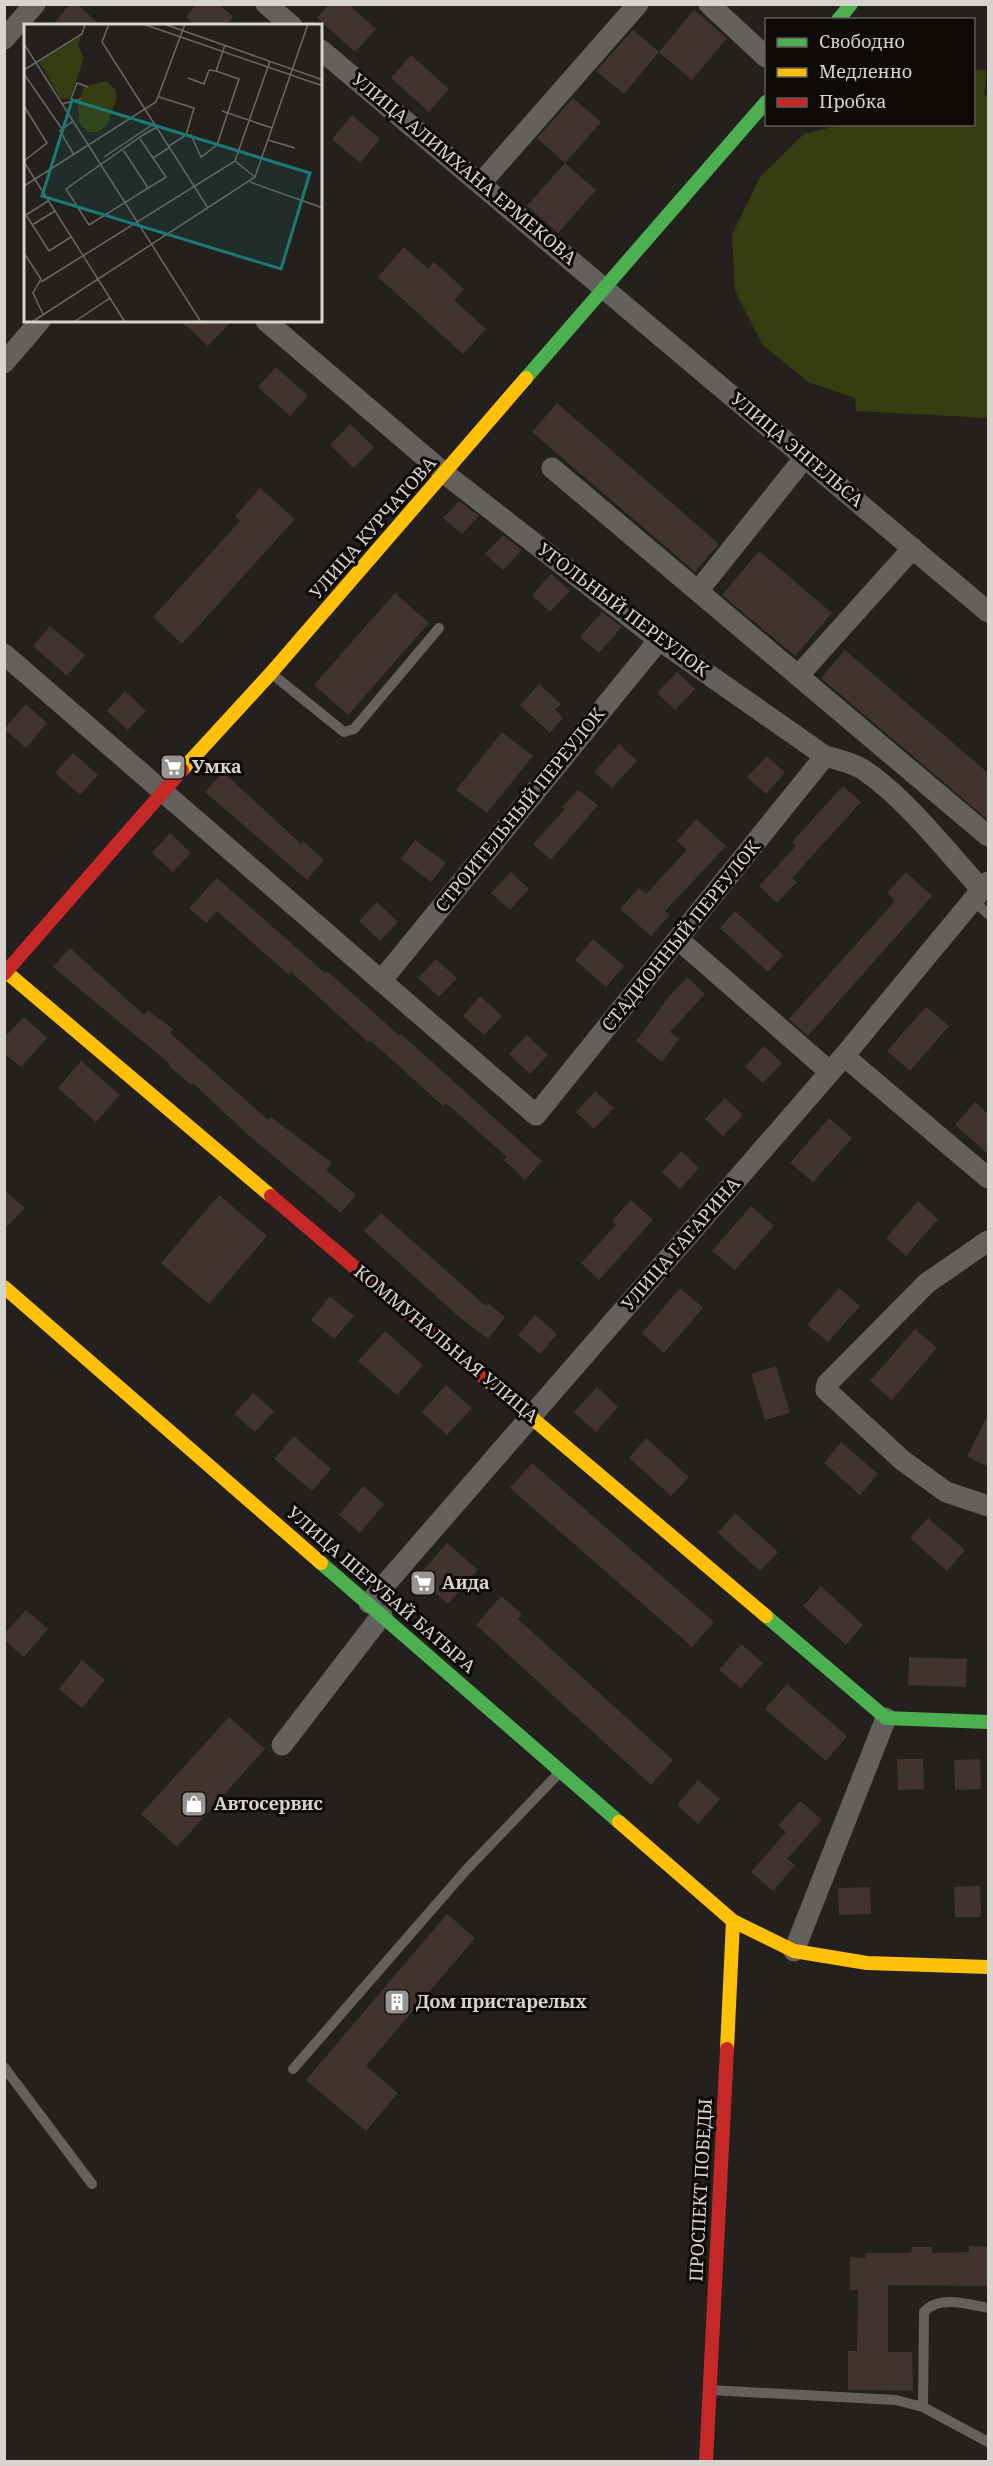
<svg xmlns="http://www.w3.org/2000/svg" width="993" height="2466" font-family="'Noto Serif',serif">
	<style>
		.green { fill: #363d10 }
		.building { fill: #41342e }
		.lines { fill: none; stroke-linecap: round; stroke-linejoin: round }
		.lane { stroke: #63605e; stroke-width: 10 }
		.street { stroke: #63605e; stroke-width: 21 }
		.fast { stroke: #4caf50; stroke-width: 14 }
		.slow { stroke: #ffc107; stroke-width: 14 }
		.jam { stroke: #c62828; stroke-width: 14 }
		.labels { text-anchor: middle; stroke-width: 6; stroke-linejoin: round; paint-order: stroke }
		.street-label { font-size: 18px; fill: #d7d3cf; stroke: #0d0a08 }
		.poi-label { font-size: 18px; font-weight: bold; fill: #d7d3cf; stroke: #0d0a08; text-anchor: start }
		.inset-road { fill: none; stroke: #6b6865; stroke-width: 1.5 }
		.view { fill: #197b73; fill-opacity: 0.15; stroke: #197b73; stroke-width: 3 }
		.inset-edge { fill: none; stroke: #d7d3cf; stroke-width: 3 }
	</style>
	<rect width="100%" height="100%" fill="#23201e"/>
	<path class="green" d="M974 70H987L984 95 988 96V418L856 411 855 398 808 382 762 344 735 291 732 235 760 177 804 134 840 125 974 124Z"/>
	<path class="building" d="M70 4H77L101 26H52Z
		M196 4H219L233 17 226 26H195L186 17Z
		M329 4H348L376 29 355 52 317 18Z
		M694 10 727 38 692 80 659 52Z
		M633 30 659 52 624 94 596 71Z
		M411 55 449 89 429 112 391 78Z
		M573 98 601 122 565 163 537 138Z
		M352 115 380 139 360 163 332 139Z
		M565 163 596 190 558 233 527 206Z
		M404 247 428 269 434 262 464 289 454 300 486 329 463 354 378 277Z
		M181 321H232L208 346Z
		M276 367 308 396 290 416 258 387Z
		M557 403 719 544 695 572 532 432Z
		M350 424 374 447 354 468 330 445Z
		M260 488 295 519 182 644 153 617 240 521 235 516Z
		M459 501 479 516 462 534 443 518Z
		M503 535 522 550 503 570 485 554Z
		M759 551 832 613 795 656 722 595Z
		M551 574 570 591 550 612 532 595Z
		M395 593 429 623 348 715 314 685Z
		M602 612 622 627 599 653 580 637Z
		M50 626 85 655 67 676 33 646Z
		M845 650 988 773V820L821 678Z
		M677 672 695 689 675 710 657 693Z
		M539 684 561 704 555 710 563 718 550 733 520 705Z
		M125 691 146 711 128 730 107 711Z
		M26 704 47 723 26 748 4 729Z
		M502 732 533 756 487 813 456 790Z
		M619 744 637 761 612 788 594 772Z
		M73 753 98 775 80 795 55 773Z
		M767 756 785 773 766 794 747 777Z
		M223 772 301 844 303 841 324 860 307 880 205 792Z
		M843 786 861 802 792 878 797 882 777 903 759 886 796 846 792 842Z
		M578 790 598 805 551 860 533 844 565 809 562 807Z
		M696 819 726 846 665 911 670 915 651 936 620 909 639 888 646 894 687 850 677 841Z
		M170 833 191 853 173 872 152 853Z
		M415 840 446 863 431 882 401 859Z
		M511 872 529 889 510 910 491 893Z
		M906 872 932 896 808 1036 789 1019 895 901 887 893Z
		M217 878 325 973 327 971 400 1036 401 1034 542 1161 525 1180 504 1160 507 1157 446 1103 443 1106 370 1040 368 1042 291 972 289 975 217 911 206 923 189 908Z
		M377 902 398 922 380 941 359 921Z
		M735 911 783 955 768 972 720 928Z
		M593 939 624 966 606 987 575 960Z
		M70 948 144 1015 148 1010 173 1029 170 1033 268 1120 271 1117 332 1163 326 1170 356 1195 341 1213 246 1133 193 1083 191 1085 169 1066 170 1064 53 967Z
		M436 959 457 978 439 997 418 978Z
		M687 977 705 994 670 1032 679 1039 662 1062 636 1041 668 998Z
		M480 996 502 1016 484 1035 463 1016Z
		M926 1007 949 1026 910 1071 887 1051Z
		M24 1017 47 1038 21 1067 4 1053V1038Z
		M527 1035 548 1055 530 1074 509 1054Z
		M764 1046 782 1063 763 1083 745 1067Z
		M81 1061 120 1095 96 1122 58 1088Z
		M595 1091 614 1108 594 1129 576 1112Z
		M725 1098 743 1115 723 1136 705 1119Z
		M975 1102 988 1114V1154L955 1125Z
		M829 1118 852 1138 813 1182 790 1163Z
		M681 1151 699 1168 680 1189 662 1172Z
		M4 1190 25 1208 4 1230Z
		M219 1195 267 1236 209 1304 161 1263Z
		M631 1200 653 1220 599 1280 581 1263 616 1225 612 1221Z
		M918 1201 938 1219 906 1256 886 1238Z
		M751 1206 774 1226 735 1270 712 1251Z
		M381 1213 486 1306 488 1303 505 1317 488 1339 458 1316 364 1231Z
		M680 1288 703 1308 664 1353 642 1333Z
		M839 1288 860 1306 828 1342 807 1325Z
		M330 1296 354 1316 334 1339 311 1320Z
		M535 1315 557 1334 540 1354 518 1335Z
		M915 1329 937 1348 892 1400 870 1381Z
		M385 1331 423 1365 397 1395 358 1361Z
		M776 1366 790 1413 765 1420 751 1374Z
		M446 1385 472 1408 447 1435 422 1412Z
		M597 1387 618 1407 596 1432 574 1412Z
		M253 1393 274 1411 255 1432 234 1414Z
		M988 1415V1467L967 1456Z
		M294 1436 331 1469 312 1491 274 1459Z
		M646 1438 689 1477 671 1496 629 1458Z
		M841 1442 878 1474 860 1495 824 1463Z
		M532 1463 714 1622 692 1647 510 1488Z
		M363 1486 384 1504 360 1533 339 1515Z
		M735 1513 778 1552 760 1571 718 1533Z
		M928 1518 965 1550 947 1571 910 1538Z
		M447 1543 478 1570 448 1604 417 1577Z
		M821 1586 863 1625 846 1645 803 1606Z
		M501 1596 522 1614 518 1619 673 1760 651 1785 476 1625Z
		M26 1610 48 1629 24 1657 4 1640V1634Z
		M741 1644 763 1663 741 1688 719 1670Z
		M909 1657 967 1659 966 1687 908 1685Z
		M82 1660 105 1680 82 1708 59 1689Z
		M787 1684 847 1736 826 1761 765 1709Z
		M229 1717 265 1749 177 1847 141 1814Z
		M897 1759H923L924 1789 898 1790Z
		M980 1759 981 1789 955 1790 954 1760Z
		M698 1780 720 1799 698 1824 677 1805Z
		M800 1801 822 1820 787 1859 795 1865 773 1891 751 1872 786 1832 778 1826Z
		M980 1886 981 1917H955L954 1887Z
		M870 1887 871 1914 839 1915 838 1888Z
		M447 1914 475 1938 366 2066 398 2093 366 2131 306 2080Z
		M969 2246 988 2247V2286L888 2285V2352H912L913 2391 848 2390V2351H857L858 2290H850V2257L865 2258 866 2253H911L912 2247H932V2253L969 2252Z"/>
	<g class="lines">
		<path class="lane" d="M272 674 344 732 354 729 439 628
			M973 900 988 914
			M4 2067 92 2184
			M293 2069 467 1869 561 1771
			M710 2390 896 2400 923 2407 988 2442
			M923 2407 924 2312C939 2295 968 2304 988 2308"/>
		<path class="street" d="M266 4 292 26
			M709 4 766 57
			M4 39 35 4
			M321 50 988 612
			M481 183 638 4
			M266 321 444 473 659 640 825 756C840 760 856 764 868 773 907 800 949 854 982 890
			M4 363 40 321
			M552 468 988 836
			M698 591 805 457
			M4 654 536 1115 825 756
			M798 676 913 548
			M679 940 830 1072
			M381 981 659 640
			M844 1056 988 1178
			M988 1241 927 1283 827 1384 826 1390 902 1460 946 1492 988 1506
			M369 1603 844 1056 988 882
			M282 1745 382 1615
			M794 1951 886 1718"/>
		<path class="fast" d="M838 20 851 4
			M526 378 766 102
			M321 1563 619 1822
			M766 1616 886 1718 988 1722"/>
		<path class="slow" d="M182 770 271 673 526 378
			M4 970 271 1196
			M4 1287 321 1563
			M487 1380 766 1616
			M619 1822 733 1921 794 1951 867 1963 988 1967
			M727 2049 733 1921"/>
		<path class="jam" d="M4 974 182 770
			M271 1196 487 1380
			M706 2462 727 2049"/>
	</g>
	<defs>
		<g id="supermarket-square" transform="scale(1.35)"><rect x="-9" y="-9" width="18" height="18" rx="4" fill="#989491" stroke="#0d0a08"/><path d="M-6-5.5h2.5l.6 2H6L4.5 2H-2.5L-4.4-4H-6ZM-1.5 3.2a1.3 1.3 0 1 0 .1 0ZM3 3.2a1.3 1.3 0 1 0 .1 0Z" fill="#fff"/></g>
		<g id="shop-square" transform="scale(1.35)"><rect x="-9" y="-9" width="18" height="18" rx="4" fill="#989491" stroke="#0d0a08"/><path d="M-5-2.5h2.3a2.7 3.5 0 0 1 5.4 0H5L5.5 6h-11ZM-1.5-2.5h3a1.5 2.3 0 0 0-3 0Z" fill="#fff"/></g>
		<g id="building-square" transform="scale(1.35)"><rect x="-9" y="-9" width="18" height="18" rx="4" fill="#989491" stroke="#0d0a08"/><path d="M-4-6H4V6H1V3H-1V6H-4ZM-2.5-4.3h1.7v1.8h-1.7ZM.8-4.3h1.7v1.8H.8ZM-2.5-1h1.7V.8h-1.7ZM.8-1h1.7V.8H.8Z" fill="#fff"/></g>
	</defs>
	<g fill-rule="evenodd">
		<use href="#supermarket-square" x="173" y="767"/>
		<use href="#supermarket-square" x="423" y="1583"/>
		<use href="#shop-square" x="194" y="1804"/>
		<use href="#building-square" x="397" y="2002"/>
	</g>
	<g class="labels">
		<g class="street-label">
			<text transform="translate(464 169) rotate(40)" y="6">УЛИЦА АЛИМХАНА ЕРМЕКОВА</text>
			<text transform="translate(797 450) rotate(40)" y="6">УЛИЦА ЭНГЕЛЬСА</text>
			<text transform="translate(373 528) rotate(-49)" y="6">УЛИЦА КУРЧАТОВА</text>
			<text transform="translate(623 610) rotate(37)" y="6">УГОЛЬНЫЙ ПЕРЕУЛОК</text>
			<text transform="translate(520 810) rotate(-51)" y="6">СТРОИТЕЛЬНЫЙ ПЕРЕУЛОК</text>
			<text transform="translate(681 936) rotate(-51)" y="6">СТАДИОННЫЙ ПЕРЕУЛОК</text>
			<text transform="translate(681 1244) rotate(-49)" y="6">УЛИЦА ГАГАРИНА</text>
			<text transform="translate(446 1344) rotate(40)" y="6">КОММУНАЛЬНАЯ УЛИЦА</text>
			<text transform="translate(381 1590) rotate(41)" y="6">УЛИЦА ШЕРУБАЙ БАТЫРА</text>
			<text transform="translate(701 2190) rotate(-87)" y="6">ПРОСПЕКТ ПОБЕДЫ</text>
		</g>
		<g class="poi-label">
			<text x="192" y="773">Умка</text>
			<text x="442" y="1589">Аида</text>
			<text x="214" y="1810">Автосервис</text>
			<text x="416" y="2008">Дом пристарелых</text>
		</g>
	</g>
	<g transform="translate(24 24)">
		<rect width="298" height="298" fill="#23201e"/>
		<path d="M57 12 54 22 60 34 46 74 37 75 15 38ZM82 57 91 65 93 74 83 101 74 108H63L55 98 54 79 60 63Z" fill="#363d10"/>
		<path class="inset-road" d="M85 0 78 18 184 184M119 0 299 62M140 0 299 56M0 20 177 298M0 46 58 10 61 0M0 50 38 105M164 54 180 60 185 46 192 47M135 73 170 84 162 111 145 122M47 75 53 59 64 63M38 80 57 75M0 82 23 119 0 137M198 87 248 104M49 97 36 107 50 131M162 111H167L177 133 193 121 215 55 192 47 201 21M116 115 142 153 65 201 42 165 119 111 133 103M244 116 271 124M100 127 124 164M80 133 131 99M129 134 146 123M211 137 231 153M0 138 101 298M226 158 299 184M0 162 132 78 161 0M24 177 2 191 25 227 47 213M8 201 31 187M0 229 17 255 9 269 19 290M17 258 211 137 246 37M8 298 231 153 284 0M50 298 86 274"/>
		<path class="view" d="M48 76 286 149 257 245 18 172Z"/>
		<rect width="298" height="298" class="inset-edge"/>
	</g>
	<rect width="993" height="2466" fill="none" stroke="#d7d3cf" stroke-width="12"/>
	<rect x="765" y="18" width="210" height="108" fill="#0d0a08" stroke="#5e5a58" stroke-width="1.5"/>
	<rect x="777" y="38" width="30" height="9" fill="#4caf50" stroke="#5e5a58" stroke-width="1.5"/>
	<text x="819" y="48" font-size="18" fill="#d7d3cf">Свободно</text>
	<rect x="777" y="68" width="30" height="9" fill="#ffc107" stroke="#5e5a58" stroke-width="1.5"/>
	<text x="819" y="78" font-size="18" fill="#d7d3cf">Медленно</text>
	<rect x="777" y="98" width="30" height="9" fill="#c62828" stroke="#5e5a58" stroke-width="1.5"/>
	<text x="819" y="108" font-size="18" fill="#d7d3cf">Пробка</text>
</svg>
